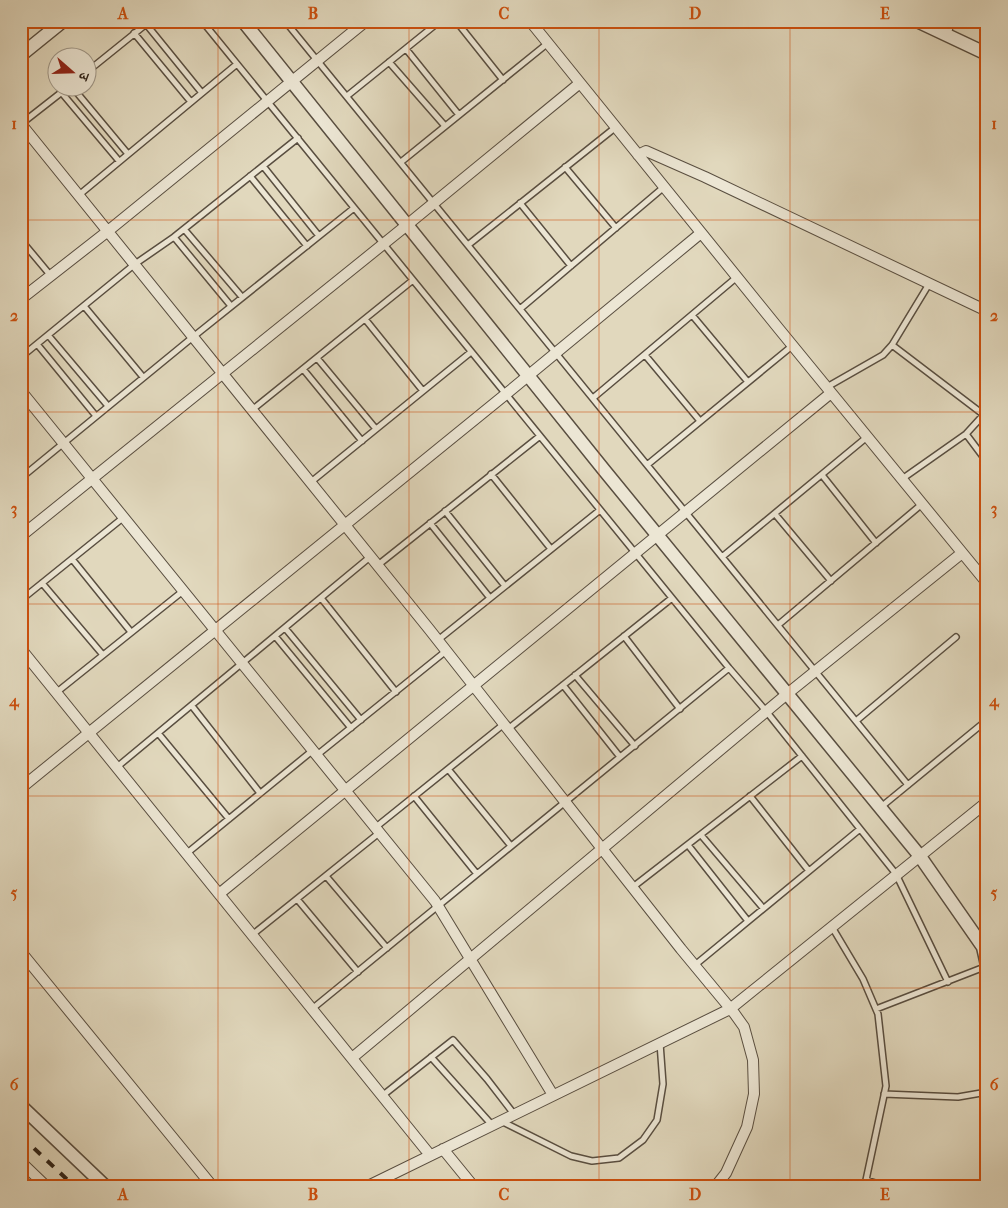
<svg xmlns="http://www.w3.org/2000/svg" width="1008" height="1208" font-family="'IM FELL French Canon','Noto Serif Devanagari',serif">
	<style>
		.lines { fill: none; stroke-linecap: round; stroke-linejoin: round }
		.service-casing { stroke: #594e40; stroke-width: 8 }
		.minor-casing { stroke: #594e40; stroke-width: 12 }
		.tertiary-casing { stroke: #594e40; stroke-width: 15 }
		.service { stroke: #ece6d4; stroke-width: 5 }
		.minor { stroke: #ece6d4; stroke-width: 10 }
		.tertiary { stroke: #ece6d4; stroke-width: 12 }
		.rail { stroke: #2c2016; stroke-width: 4; stroke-dasharray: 9 9; stroke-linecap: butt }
		.grid { fill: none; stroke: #cc500e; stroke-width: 1; stroke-opacity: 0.55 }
		.neatline { fill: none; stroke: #cc500e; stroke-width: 2 }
		.grid-label { font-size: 16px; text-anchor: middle; font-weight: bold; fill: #cc500e }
	</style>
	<rect width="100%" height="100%" fill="#e1d8bd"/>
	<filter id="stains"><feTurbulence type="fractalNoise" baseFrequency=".004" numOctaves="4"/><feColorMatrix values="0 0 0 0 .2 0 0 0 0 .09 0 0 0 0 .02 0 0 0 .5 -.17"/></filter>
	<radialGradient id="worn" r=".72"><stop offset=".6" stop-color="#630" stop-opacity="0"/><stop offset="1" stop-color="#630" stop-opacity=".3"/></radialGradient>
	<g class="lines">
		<g class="service-casing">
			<path id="service" d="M202 21 729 668 766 711 896 874 948 982
				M285 21 908 785
				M456 21 503 80
				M146 24 202 93
				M134 33 191 102
				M406 49 459 115
				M389 62 445 126
				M88 71 150 21
				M73 88 128 154
				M61 92 119 161
				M347 96 440 21
				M21 124 67 88
				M401 162 548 43
				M263 166 319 236
				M565 167 616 228
				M250 176 307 246
				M79 195 237 64
				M520 203 571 266
				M184 229 242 297
				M174 237 231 306
				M21 240 51 276
				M468 245 616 127
				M84 306 143 377
				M520 309 664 187
				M692 315 748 382
				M365 319 423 391
				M48 335 108 406
				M37 344 96 416
				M892 345 984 415
				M645 355 700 421
				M21 357 135 264 174 237 298 138
				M317 358 376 429
				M303 369 362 441
				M827 387 883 355 892 345 929 284
				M593 398 737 277
				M252 410 413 280
				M966 434 987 462
				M647 465 792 346
				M491 474 551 549
				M822 475 876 543
				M21 478 193 337 354 208
				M902 479 966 434 987 411
				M311 482 471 352
				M445 511 505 586
				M775 514 831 581
				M430 523 490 598
				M722 557 867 437
				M72 559 131 632
				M378 565 540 436
				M42 583 103 655
				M321 598 396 692
				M21 600 124 517
				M778 625 922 504
				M285 628 361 720
				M275 636 351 728
				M624 636 680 709
				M438 640 600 510
				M575 675 635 746
				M563 685 620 757
				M57 692 183 591
				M192 706 260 793
				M856 721 956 637
				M508 729 672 598
				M158 733 229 819
				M317 755 446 651
				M117 767 370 557
				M448 769 511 846
				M414 796 477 874
				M750 796 809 871
				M881 807 987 720
				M376 827 504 724
				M701 835 763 908
				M688 845 748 921
				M186 854 312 751
				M326 876 387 948
				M633 887 802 756
				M297 899 358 972
				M832 927 863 979 878 1014 886 1086 866 1180 862 1187
				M252 935 379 833
				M695 965 860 829
				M312 1009 729 668
				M876 1009 987 966
				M431 1057 492 1125
				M884 1094 958 1097 987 1092
				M382 1096 453 1040 487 1079 514 1114
				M501 1121 571 1156 592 1161 619 1158 643 1140 657 1120 663 1084 660 1043
				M866 1180 888 1187"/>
		</g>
		<g class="minor-casing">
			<path id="minor" d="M530 21 779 329 987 583
				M945 34 950 21
				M21 124 429 629 681 949 734 1013 744 1027 753 1060 754 1094 747 1127 726 1173 715 1187
				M638 155 646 151 705 177 987 311
				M21 299 108 231 366 21
				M21 391 435 901 553 1095
				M21 536 407 225 580 83
				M21 649 430 1155
				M21 788 506 394 701 233
				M219 894 831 393
				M21 952 213 1187
				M352 1058 787 694 962 553
				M443 1149 474 1187
				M21 1162 47 1187
				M366 1187 730 1009 987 802"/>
		</g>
		<g class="tertiary-casing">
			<path id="tertiary" d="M243 21 604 470 919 855 983 947 987 965
				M917 21 987 54
				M21 55 63 21
				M21 1106 106 1187"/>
		</g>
		<use href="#service" class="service"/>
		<use href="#minor" class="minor"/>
		<use href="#tertiary" class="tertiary"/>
		<path class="rail" d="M21 1136 75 1187"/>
	</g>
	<path class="grid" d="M218 21V1187M409 21V1187M599 21V1187M790 21V1187M21 220H987M21 412H987M21 604H987M21 796H987M21 988H987"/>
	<rect width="1008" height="1208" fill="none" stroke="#e1d8bd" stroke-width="55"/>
	<g transform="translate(72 72) rotate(110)"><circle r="24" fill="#ece6d4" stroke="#9f9788"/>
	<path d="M0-4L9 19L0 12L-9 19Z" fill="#8f2418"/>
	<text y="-8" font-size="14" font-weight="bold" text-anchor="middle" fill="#2c2016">उ</text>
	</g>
	<rect x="28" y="28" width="952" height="1152" class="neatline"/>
	<g class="grid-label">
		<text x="123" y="19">A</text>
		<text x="313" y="19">B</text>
		<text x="504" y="19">C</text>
		<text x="695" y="19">D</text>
		<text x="885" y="19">E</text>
		<text x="14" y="129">1</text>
		<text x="994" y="129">1</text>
		<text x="14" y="321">2</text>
		<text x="994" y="321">2</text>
		<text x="14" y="514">3</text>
		<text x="994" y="514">3</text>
		<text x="14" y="706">4</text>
		<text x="994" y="706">4</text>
		<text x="14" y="898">5</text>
		<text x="994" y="898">5</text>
		<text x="14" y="1090">6</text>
		<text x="994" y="1090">6</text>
		<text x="123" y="1200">A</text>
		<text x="313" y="1200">B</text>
		<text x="504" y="1200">C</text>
		<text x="695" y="1200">D</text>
		<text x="885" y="1200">E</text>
	</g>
	<rect width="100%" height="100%" filter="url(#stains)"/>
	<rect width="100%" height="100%" fill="url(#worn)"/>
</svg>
